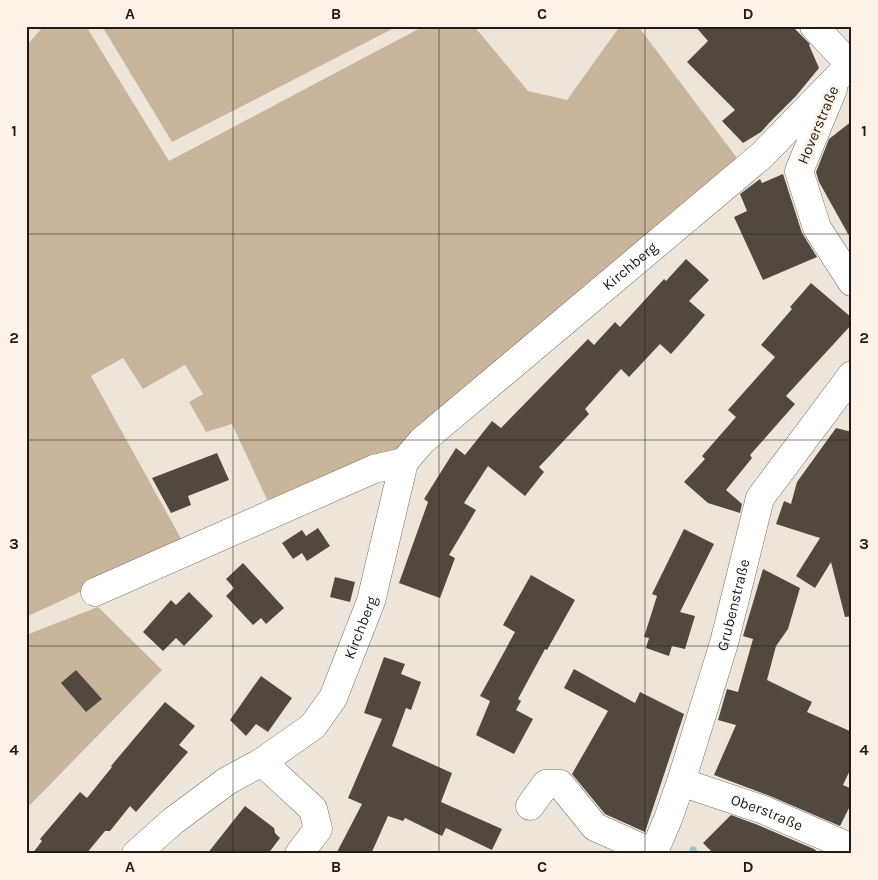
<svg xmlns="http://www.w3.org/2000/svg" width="878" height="880" font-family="Karla,sans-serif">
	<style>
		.green { fill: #c9b59c }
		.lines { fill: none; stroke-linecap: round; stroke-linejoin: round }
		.stream { stroke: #9ec5cf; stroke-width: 7 }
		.building { fill: #514940 }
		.minor-casing { stroke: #797167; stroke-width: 29 }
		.minor { stroke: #fff; stroke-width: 28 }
		.grid { fill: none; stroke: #1f1c17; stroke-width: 1; stroke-opacity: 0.55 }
		.labels { text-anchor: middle; stroke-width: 5; stroke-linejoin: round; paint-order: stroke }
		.street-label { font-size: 15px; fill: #1f1c17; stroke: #fcf2e7 }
		.neatline { fill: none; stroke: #1f1c17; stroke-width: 2 }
		.grid-label { font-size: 16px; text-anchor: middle; font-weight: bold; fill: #1f1c17 }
	</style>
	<rect width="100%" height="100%" fill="#eee5da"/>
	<path class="green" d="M44 26H86L169 161 424 26H474L528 91 567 100 620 26H638L740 162 402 456 270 506 232 424 206 432 189 402 203 394 185 365 143 389 123 358 91 376 184 544 26 617V46Z
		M102 26H398L172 142Z
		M98 607 162 670 26 809V635Z"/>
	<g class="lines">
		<path class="stream" d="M693 850 695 854"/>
	</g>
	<path class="building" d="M695 26H792L810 44 809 45 819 68 796 96 770 122 761 132 743 143 722 121 735 110 687 62 708 41Z
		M852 121V241L819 182 816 172 829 139Z
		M783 174 802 233 817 257 763 280 734 217 747 211 740 194 760 179 762 183Z
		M686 259 709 280 689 301 705 315 688 335 671 354 660 344 629 377 621 369 585 409 589 414 539 467 544 472 525 496 488 466 464 503 476 510 449 555 455 558 440 598 399 583 428 502 424 499 456 448 465 455 492 421 501 428 588 339 594 345 615 322 620 327 664 279 666 281Z
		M811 283 852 318V324L786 396 795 404 750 455 752 458 726 490 742 504 740 513 708 503 684 482 705 459 702 456 736 417 728 410 775 357 761 345 792 309 790 307Z
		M836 428 852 432V616L845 617 831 562 815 588 796 576 820 538 776 524 784 501 791 504 797 482Z
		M217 453 229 480 188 496 191 505 171 513 152 478Z
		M318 528 330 546 307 561 302 553 293 559 282 543 302 530 306 536Z
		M684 529 714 544 680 612 695 616 685 649 672 646 669 656 646 648 649 638 644 637 657 596 652 594Z
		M243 563 284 608 266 624 261 618 253 625 226 596 234 588 226 579Z
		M763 569 800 588 788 629 776 646 767 680 812 702 807 712 852 732V766L843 785 852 789V802L840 826 770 796 714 775 736 725 718 720 727 689 738 692 753 639 743 636Z
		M531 575 575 600 547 650 545 649 518 699 521 701 516 710 533 719 514 754 476 735 490 701 480 696 515 632 503 625Z
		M335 577 355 582 350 602 330 597Z
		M189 592 213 616 184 646 176 638 163 651 143 632 171 600 176 605Z
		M384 657 405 664 401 674 421 682 411 710 406 708 392 746 452 773 441 802 502 829 492 850 446 828 442 836 405 818 403 821 388 816 371 854H336L362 804 348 798 382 719 364 713Z
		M574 669 635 703 640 692 684 714 645 832 605 814 572 774 608 711 564 688Z
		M76 670 102 699 86 712 61 683Z
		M261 676 292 698 268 732 256 724 246 736 230 720Z
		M165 702 195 726 179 745 188 752 136 812 130 806 110 831H105L86 854H32L42 841 40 839 80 792 87 798 112 767 111 766Z
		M245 806 274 828 275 833 280 838 268 854H207Z
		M731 815 758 825 814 849 820 854H714L703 843Z"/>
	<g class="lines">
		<g class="minor-casing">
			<g id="minor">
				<path d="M814 26 851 66"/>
				<path d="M833 89 799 171 817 228 852 282"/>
				<path id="s1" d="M95 592 374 469 404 462 422 441 761 156 839 76 852 65"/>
				<path d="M262 762 313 809 318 829 299 854"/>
				<path id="s2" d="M681 782 764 810 852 848"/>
				<path d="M530 806 546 784H560L595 827 653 853"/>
				<path id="s3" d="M136 854 173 821 227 781 262 762 313 726 333 698 371 601 404 462"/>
				<path id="s4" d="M653 854 668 819 681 782 724 643 760 498 852 375"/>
			</g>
		</g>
		<use href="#minor" class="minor"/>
	</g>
	<path class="grid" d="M233 26V854M439 26V854M645 26V854M26 234H852M26 440H852M26 646H852"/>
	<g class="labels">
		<g class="street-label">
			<text transform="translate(818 125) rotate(-67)" y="5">Hoverstraße</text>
			<text dy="5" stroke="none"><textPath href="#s1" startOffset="635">Kirchberg</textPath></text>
			<text dy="5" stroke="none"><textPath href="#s4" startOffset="262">Grubenstraße</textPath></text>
			<text dy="5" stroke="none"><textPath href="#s3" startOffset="329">Kirchberg</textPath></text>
			<text dy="5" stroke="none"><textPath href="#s2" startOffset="91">Oberstraße</textPath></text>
		</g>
	</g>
	<rect width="878" height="880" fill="none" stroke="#fcf2e7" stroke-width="55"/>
	<rect x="28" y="28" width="822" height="824" class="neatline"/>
	<g class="grid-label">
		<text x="130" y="19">A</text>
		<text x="336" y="19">B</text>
		<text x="542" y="19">C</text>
		<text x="748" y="19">D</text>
		<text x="14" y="136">1</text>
		<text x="864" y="136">1</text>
		<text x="14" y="343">2</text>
		<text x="864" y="343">2</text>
		<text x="14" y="549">3</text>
		<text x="864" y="549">3</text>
		<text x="14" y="755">4</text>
		<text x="864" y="755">4</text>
		<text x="130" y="872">A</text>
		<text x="336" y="872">B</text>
		<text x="542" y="872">C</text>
		<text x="748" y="872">D</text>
	</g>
</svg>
